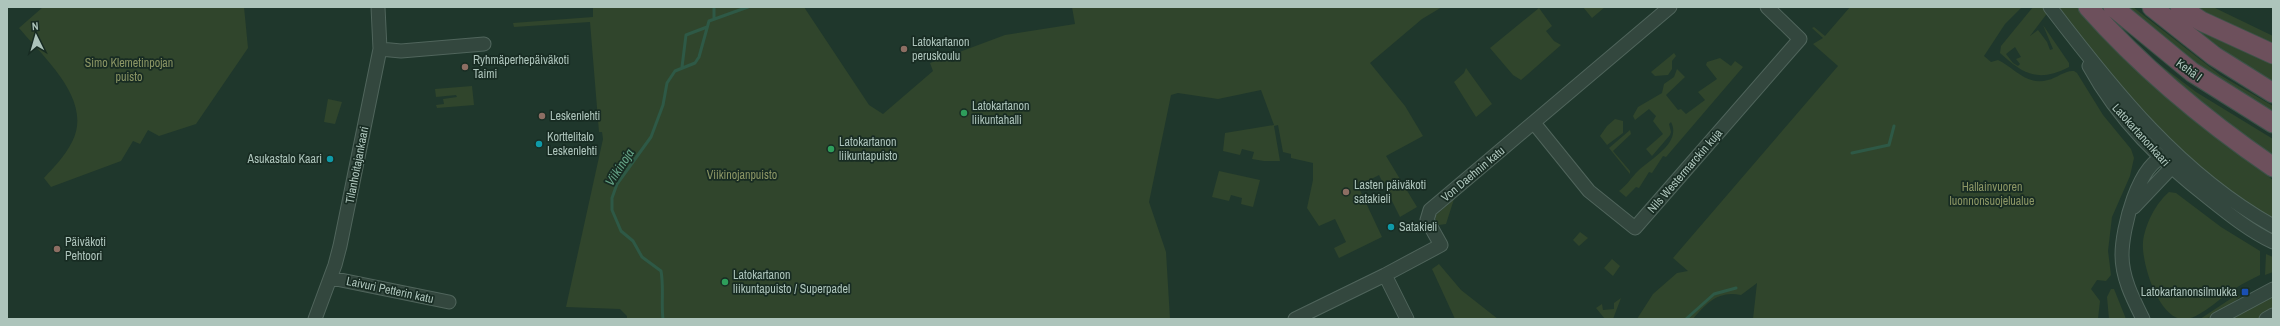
<svg xmlns="http://www.w3.org/2000/svg" width="2280" height="326" font-family="'Archivo Narrow',sans-serif">
	<style>
		.green { fill: #30452c; fill-rule: evenodd }
		.lines { fill: none; stroke-linecap: round; stroke-linejoin: round }
		.stream { stroke: #2e5946; stroke-width: 3 }
		.minor-casing { stroke: #50655c; stroke-width: 15 }
		.highway-casing { stroke: #3d5249; stroke-width: 21 }
		.minor { stroke: #33473e; stroke-width: 13 }
		.highway { stroke: #6d505c; stroke-width: 19 }
		.education-dot { fill: #8d6e63; stroke: #182c23; stroke-width: 1.5 }
		.leisure-dot { fill: #2e9e5b; stroke: #182c23; stroke-width: 1.5 }
		.culture-dot { fill: #0f9aa8; stroke: #182c23; stroke-width: 1.5 }
		.transit-dot { fill: #1a4fb4; stroke: #182c23; stroke-width: 1.5 }
		.labels { text-anchor: middle; stroke-width: 3.5; stroke-linejoin: round; paint-order: stroke }
		.poi-label { font-size: 12px; fill: #adc4bb; stroke: #182c23; text-anchor: start }
		.park-label { font-size: 12px; fill: #8b9564; stroke: #182c23 }
		.street-label { font-size: 12px; fill: #adc4bb; stroke: #182c23 }
		.water-label { font-size: 13px; font-style: italic; fill: #65a487; stroke: #182c23 }
	</style>
	<rect width="100%" height="100%" fill="#1f372c"/>
	<path class="green" d="M43 7H244L248 48 196 124 159 136 148 130 140 144 133 141 121 161 51 187 44 178C54 167 65 156 72 142 94 100 43 57 19 28Z
		M593 7H804L869 105 883 114 933 71 930 63 1005 35 1075 24 1072 7H1442L1422 19 1370 63 1405 106 1423 136 1386 156 1417 207 1400 217 1379 175 1358 186 1382 237 1339 258 1334 248 1346 242 1335 219 1319 226 1307 208 1313 180V163L1291 158V154L1283 152 1278 125 1274 126 1280 161H1264L1252 159 1254 152 1242 149 1240 155 1223 151 1225 133 1274 125 1261 90 1218 99 1178 93 1171 95 1149 202 1166 252 1170 319H627V316L620 309 566 307 603 139 602 132H599L590 22 514 27 513 23 593 17Z
		M1583 7H1605L1592 18Z
		M1850 7H2022L2005 24 1984 56 1991 62 1998 60C2015 68 2026 86 2048 80 2057 78 2065 70 2074 71L2077 73 2103 115 2131 149 2134 158 2130 176 2112 217 2108 251 2111 275 2106 281 2097 280 2091 289 2100 301 2098 319H1753L1757 283 1741 295C1719 290 1706 303 1693 319H1637L1653 294 1677 273 1688 271 1673 258 1838 66 1813 44 1823 38 1812 28 1814 27 1825 36Z
		M2033 7H2052L2030 36 2038 30 2047 42 2050 50 2053 49 2043 25 2069 63V67C2038 83 2023 74 2000 53L2001 46ZM2015 47 2021 57 2016 59 2020 64 2018 66 2013 63 2006 54Z
		M2057 7H2079L2148 77 2222 142 2273 180V220L2218 184 2140 113Z
		M2123 7H2133L2220 75 2273 106V115L2217 82Z
		M2194 7H2213L2273 36V46Z
		M1539 8 1552 26 1546 31 1554 41 1561 45 1521 80 1513 75 1490 48Z
		M2176 16 2273 60V81L2235 58Z
		M2142 51 2196 92 2273 139V162L2239 139Z
		M1674 53 1676 56 1672 61V69L1668 75 1655 76 1651 72Z
		M1720 58 1731 66 1735 61 1743 67 1666 157 1663 156 1652 173 1649 172 1639 188 1636 187 1626 197 1619 191C1627 185 1631 178 1638 171 1650 159 1682 143 1671 122L1669 124 1671 132 1670 135 1652 156 1646 149 1663 134 1653 121 1656 116 1649 109 1635 120 1633 116 1638 107 1662 93 1664 84 1674 77 1677 69 1685 77 1666 95 1678 110 1681 109 1686 114 1705 100 1698 92 1717 79 1706 65 1707 62Z
		M1466 68 1492 104 1476 117 1454 82 1464 73Z
		M472 86 474 105 437 108 436 105 444 104 443 99 457 97 456 95 436 97 435 89Z
		M328 99 342 102 335 124 324 122Z
		M1615 119 1623 121V133L1607 145 1600 136 1607 126Z
		M1630 130 1631 134 1613 151 1630 171V174L1609 148Z
		M1219 171 1260 180 1253 207 1241 204 1242 198 1231 195 1229 201 1212 197Z
		M2169 192 2176 193 2221 227 2260 251V275C2252 279 2243 283 2236 288 2222 296 2203 316 2187 319 2160 324 2141 263 2143 242 2145 224 2156 203 2169 192Z
		M1454 199 1446 224 1439 225 1436 222 1435 216Z
		M1580 232 1588 238 1579 246 1573 240Z
		M2266 254 2273 257V272L2265 275Z
		M1612 259 1620 266 1613 276 1604 268Z
		M1439 264 1461 290 1498 319H1455L1432 269Z
		M2111 289H2114L2126 319H2109L2107 297Z
		M2238 294 2240 297C2228 307 2215 319 2200 319Z
		M2273 294V311L2257 319H2225Z
		M1621 298 1613 319H1605L1596 308 1602 304 1603 310 1614 309V303Z"/>
	<g class="lines">
		<path class="stream" d="M714 18V7
			M682 67 686 35 707 27
			M1852 153 1889 145 1894 126
			M663 319C661 303 664 287 661 271L642 257 633 241 621 231 612 210V198L617 184 651 137 663 105 667 83 675 71 695 63 699 57 709 21 748 7
			M1686 319 1714 294 1736 288"/>
		<g class="minor-casing">
			<path id="minor" d="M2050 7C2114 91 2180 174 2273 226
				M380 49 401 51 484 44
				M2089 66C2119 121 2161 161 2210 199 2230 215 2250 231 2273 242
				M1534 123 1589 191 1635 228 1800 39 1767 7
				M2134 207 2171 168 2172 160
				M1385 275 1407 319
				M331 278 449 302
				M315 319 335 265 340 246 380 49 378 7
				M1295 319 1385 275 1441 245 1427 220 1430 210 1670 7
				M2143 319C2133 299 2122 278 2122 255 2122 229 2138 163 2166 156
				M2217 319 2273 289
				M2266 319 2273 315"/>
		</g>
		<g class="highway-casing">
			<path id="highway" d="M2088 7C2142 68 2206 121 2273 167
				M2113 7 2192 72 2273 123
				M2152 7 2214 56 2273 93
				M2180 7 2201 21 2273 54"/>
		</g>
		<use href="#minor" class="minor"/>
		<use href="#highway" class="highway"/>
	</g>
	<g class="education-dot">
		<circle cx="904" cy="49" r="4"/>
		<circle cx="465" cy="67" r="4"/>
		<circle cx="542" cy="116" r="4"/>
		<circle cx="1346" cy="192" r="4"/>
		<circle cx="57" cy="249" r="4"/>
	</g>
	<g class="leisure-dot">
		<circle cx="964" cy="113" r="4"/>
		<circle cx="831" cy="149" r="4"/>
		<circle cx="725" cy="282" r="4"/>
	</g>
	<g class="culture-dot">
		<circle cx="539" cy="144" r="4"/>
		<circle cx="330" cy="159" r="4"/>
		<circle cx="1391" cy="227" r="4"/>
	</g>
	<rect class="transit-dot" x="2241" y="288" width="8" height="8" rx="2"/>
	<g class="labels">
		<g class="poi-label">
			<text x="912" y="46">Latokartanon<tspan x="912" dy="14">peruskoulu</tspan></text>
			<text x="473" y="64">Ryhmäperhepäiväkoti<tspan x="473" dy="14">Taimi</tspan></text>
			<text x="972" y="110">Latokartanon<tspan x="972" dy="14">liikuntahalli</tspan></text>
			<text x="550" y="120">Leskenlehti</text>
			<text x="547" y="141">Korttelitalo<tspan x="547" dy="14">Leskenlehti</tspan></text>
			<text x="839" y="146">Latokartanon<tspan x="839" dy="14">liikuntapuisto</tspan></text>
			<text x="322" y="163" text-anchor="end">Asukastalo Kaari</text>
			<text x="1354" y="189">Lasten päiväkoti<tspan x="1354" dy="14">satakieli</tspan></text>
			<text x="1399" y="231">Satakieli</text>
			<text x="65" y="246">Päiväkoti<tspan x="65" dy="14">Pehtoori</tspan></text>
			<text x="733" y="279">Latokartanon<tspan x="733" dy="14">liikuntapuisto / Superpadel</tspan></text>
			<text x="2237" y="296" text-anchor="end">Latokartanonsilmukka</text>
		</g>
		<g class="park-label">
			<text x="129" y="67">Simo Klemetinpojan<tspan x="129" dy="14">puisto</tspan></text>
			<text x="742" y="179">Viikinojanpuisto</text>
			<text x="1992" y="191">Hallainvuoren<tspan x="1992" dy="14">luonnonsuojelualue</tspan></text>
		</g>
		<g class="street-label">
			<text transform="translate(2189 70) rotate(36)" y="4">Kehä I</text>
			<text transform="translate(2141 135) rotate(48)" y="4">Latokartanonkaari</text>
			<text transform="translate(357 165) rotate(-79)" y="4">Tilanhoitajankaari</text>
			<text transform="translate(1685 171) rotate(-49)" y="4">Nils Westermarckin kuja</text>
			<text transform="translate(1473 174) rotate(-40)" y="4">Von Daehnin katu</text>
			<text transform="translate(390 290) rotate(12)" y="4">Laivuri Petterin katu</text>
		</g>
		<g class="water-label">
			<text transform="translate(619 167) rotate(-57)" y="5">Viikinoja</text>
		</g>
	</g>
	<rect width="2280" height="326" fill="none" stroke="#adc4bb" stroke-width="16"/>
	<g transform="translate(36 36) rotate(355)" stroke="#182c23" stroke-width="3" paint-order="stroke">
	<path d="M0-3L7 15L0 10L-7 15Z" fill="#adc4bb"/>
	<text y="-6" font-size="11" font-weight="bold" text-anchor="middle" fill="#adc4bb">N</text>
	</g>
</svg>
